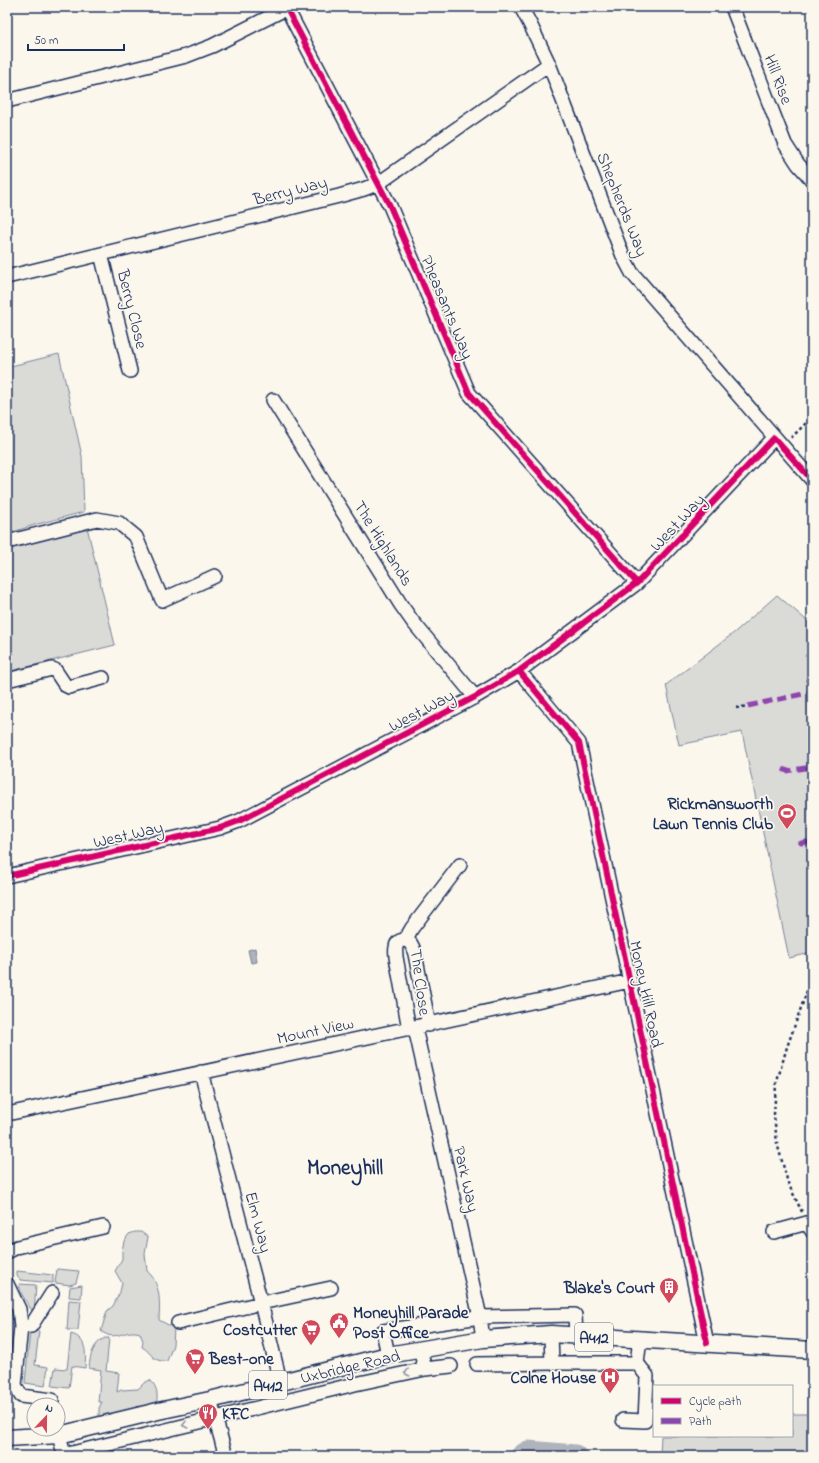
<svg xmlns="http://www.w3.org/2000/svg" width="819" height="1463" font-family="'Indie Flower',sans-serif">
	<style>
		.green { fill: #dadad7; stroke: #7a849a }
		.water { fill: #afb3bb; stroke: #747e96 }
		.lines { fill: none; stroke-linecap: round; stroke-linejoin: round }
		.river { stroke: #afb3bb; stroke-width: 23 }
		.minor-casing { stroke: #1b2f5e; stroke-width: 16 }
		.major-casing { stroke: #1b2f5e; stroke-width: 19 }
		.path { stroke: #1b2f5e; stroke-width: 2.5; stroke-dasharray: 3 3; stroke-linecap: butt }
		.minor { stroke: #fbf7ec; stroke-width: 13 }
		.major { stroke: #fbf7ec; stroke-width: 16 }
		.quiet { stroke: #8e44ad; stroke-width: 5; stroke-dasharray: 10 5; stroke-linecap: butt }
		.cycleway-casing { stroke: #fbf7ec; stroke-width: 8 }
		.cycleway { stroke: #d6006c; stroke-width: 6 }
		.oneway { stroke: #8b93a5 }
		.labels { text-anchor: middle; stroke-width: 3.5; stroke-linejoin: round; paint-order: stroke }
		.shield { fill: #fbf7ec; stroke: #5e6b89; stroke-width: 1 }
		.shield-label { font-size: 16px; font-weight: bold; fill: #1b2f5e }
		.street-label { font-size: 17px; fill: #1b2f5e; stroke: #fbf7ec }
		.poi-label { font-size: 17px; font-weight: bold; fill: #1b2f5e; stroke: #fbf7ec; text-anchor: end }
		.district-label { font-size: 21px; font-weight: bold; fill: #1b2f5e; stroke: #fbf7ec }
	</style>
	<rect width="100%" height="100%" fill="#fbf7ec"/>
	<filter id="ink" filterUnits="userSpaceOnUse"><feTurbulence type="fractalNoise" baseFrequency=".025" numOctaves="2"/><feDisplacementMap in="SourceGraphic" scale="8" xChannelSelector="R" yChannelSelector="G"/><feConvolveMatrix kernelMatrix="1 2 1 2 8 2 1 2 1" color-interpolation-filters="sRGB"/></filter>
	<g filter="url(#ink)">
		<path class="green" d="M59 354 82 456 84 512 34 525 7 534V367Z
			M87 527 115 645 7 672V549L49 535Z
			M777 595 812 625V648L805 656 812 663V950L811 953 789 958 742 732 679 745 666 685 735 632Z
			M135 1232H141L148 1237 145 1254 147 1271C161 1283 160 1303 159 1320L174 1328 173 1345 167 1361C151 1362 153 1353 142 1347L143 1341 140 1333C124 1328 116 1343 101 1331L107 1311 113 1306 120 1292 122 1283 115 1271 122 1259V1251L124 1241 129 1234Z
			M57 1269 79 1271 76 1283 70 1285 55 1283Z
			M17 1271 53 1275V1283L20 1280 17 1276Z
			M19 1284 36 1285 34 1314 21 1293Z
			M82 1285 81 1298 69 1297 70 1287Z
			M69 1300 81 1301 78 1330H67Z
			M30 1331H39L35 1365 48 1367 45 1386 25 1383Z
			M71 1334C87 1338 86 1354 85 1368L72 1366 69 1388 52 1386 55 1368 67 1369Z
			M105 1338H109L106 1371 119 1373 117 1392 121 1390 138 1389 144 1383 150 1380C158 1387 158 1396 156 1406L99 1420V1408L102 1402H98L101 1370 89 1368C90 1356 93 1343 105 1338Z
			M792 1414H812V1456H660L661 1436H792Z"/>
		<path class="water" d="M255 948 257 962 251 963 248 950Z"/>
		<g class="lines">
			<path class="river" d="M522 1456 528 1452 575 1456"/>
			<g class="minor-casing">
				<path id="minor" d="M286 7 390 206 469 393 637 583
					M521 7 530 24 549 64 623 256 632 273 812 480
					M732 7 785 144 798 164 812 180
					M7 101 186 56 212 46 287 8
					M101 254 130 371
					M7 277 339 196 364 189 379 183 549 64
					M273 400 401 605 413 622 475 697
					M7 542 97 519 119 523 136 537 162 600 215 576
					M519 671 579 743 707 1343
					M7 680 52 669 55 670 65 685 69 687 103 678
					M7 876 220 828 239 821 475 697 519 671 637 583 774 438
					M405 940 412 928 460 865
					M415 1028 480 1317 483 1339
					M409 1029 396 957C396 954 395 950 396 947 397 939 407 938 411 944 413 947 414 951 415 954L429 1025
					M201 1072 261 1303 280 1381
					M7 1114C215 1069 423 1027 630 981
					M774 1232 807 1223 812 1231
					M7 1252 17 1247 103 1227
					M7 1284 19 1309 20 1317 21 1327 15 1385 21 1396 52 1400
					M178 1323 261 1303 331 1288
					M21 1327 31 1326 52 1293
					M388 1355 383 1331 480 1317 575 1315 576 1336
					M552 1363H637L640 1339
					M477 1364 552 1363 551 1334
					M425 1369 451 1366
					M210 1400 226 1456
					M623 1420 645 1421 647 1376 637 1363
					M59 1435 64 1455 355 1384 425 1369 420 1349"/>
			</g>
			<g class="major-casing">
				<path id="major" d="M7 1438 59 1435 158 1411 210 1400 388 1355 483 1339 551 1334 812 1350"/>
			</g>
			<path class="path" d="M791 438 812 417
				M736 708 748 706
				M802 1212 788 1183 777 1143 774 1114 776 1085 787 1047 812 977"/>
			<use href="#minor" class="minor"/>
			<use href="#major" class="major"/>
			<path class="quiet" d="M806 679 812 681
				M748 706 812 692
				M783 769 787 771 812 767
				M800 841 801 843 812 841"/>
			<g class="cycleway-casing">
				<path id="cycleway" d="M286 7 390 206 469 393 637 583
					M519 671 579 743 707 1343
					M7 876 220 828 239 821 475 697 519 671 637 583 774 438 812 480"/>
			</g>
			<use href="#cycleway" class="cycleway"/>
		</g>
		<defs><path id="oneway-chevron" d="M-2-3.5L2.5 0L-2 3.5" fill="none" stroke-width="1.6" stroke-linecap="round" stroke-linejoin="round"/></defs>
		<g class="oneway">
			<use href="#oneway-chevron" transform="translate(407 1373) rotate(168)"/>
			<use href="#oneway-chevron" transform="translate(185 1425) rotate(166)"/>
		</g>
	</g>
	<defs>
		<g id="stadium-pin" transform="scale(1)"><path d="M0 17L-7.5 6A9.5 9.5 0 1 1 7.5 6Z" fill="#d1495b" stroke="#fbf7ec"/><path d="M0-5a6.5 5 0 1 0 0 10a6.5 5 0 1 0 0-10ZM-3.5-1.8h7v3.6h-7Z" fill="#fff"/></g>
		<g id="building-pin" transform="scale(1)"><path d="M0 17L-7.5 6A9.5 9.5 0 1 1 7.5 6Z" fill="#d1495b" stroke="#fbf7ec"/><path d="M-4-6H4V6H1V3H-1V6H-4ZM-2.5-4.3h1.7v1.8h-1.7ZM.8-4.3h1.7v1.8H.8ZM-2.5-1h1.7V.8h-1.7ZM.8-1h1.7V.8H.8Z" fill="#fff"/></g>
		<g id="civic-pin" transform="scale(1)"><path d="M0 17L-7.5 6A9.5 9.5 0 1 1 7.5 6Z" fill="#d1495b" stroke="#fbf7ec"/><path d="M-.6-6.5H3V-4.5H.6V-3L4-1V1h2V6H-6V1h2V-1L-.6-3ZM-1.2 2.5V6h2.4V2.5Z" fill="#fff"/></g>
		<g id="supermarket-pin" transform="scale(1)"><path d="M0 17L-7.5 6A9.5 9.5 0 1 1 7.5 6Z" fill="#d1495b" stroke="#fbf7ec"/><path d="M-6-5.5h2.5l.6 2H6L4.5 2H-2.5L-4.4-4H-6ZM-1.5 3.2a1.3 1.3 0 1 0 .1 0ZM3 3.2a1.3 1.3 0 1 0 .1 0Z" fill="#fff"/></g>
		<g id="hospital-pin" transform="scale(1)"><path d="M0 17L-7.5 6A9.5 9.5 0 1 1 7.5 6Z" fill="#d1495b" stroke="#fbf7ec"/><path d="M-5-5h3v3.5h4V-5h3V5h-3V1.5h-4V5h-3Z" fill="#fff"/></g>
		<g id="restaurant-pin" transform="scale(1)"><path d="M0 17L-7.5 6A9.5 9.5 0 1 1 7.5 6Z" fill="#d1495b" stroke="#fbf7ec"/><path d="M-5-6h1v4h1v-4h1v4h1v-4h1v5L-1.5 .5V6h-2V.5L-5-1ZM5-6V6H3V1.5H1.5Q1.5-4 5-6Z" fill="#fff"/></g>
	</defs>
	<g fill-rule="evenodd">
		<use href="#stadium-pin" x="787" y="813"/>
		<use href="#building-pin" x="669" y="1287"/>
		<use href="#civic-pin" x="339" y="1322"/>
		<use href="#supermarket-pin" x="311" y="1329"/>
		<use href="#supermarket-pin" x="195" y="1358"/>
		<use href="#hospital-pin" x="610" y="1377"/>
		<use href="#restaurant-pin" x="208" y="1413"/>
	</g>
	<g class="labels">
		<g class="shield">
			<rect x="575" y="1323" width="38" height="28" rx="3"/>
			<rect x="249" y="1371" width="38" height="28" rx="3"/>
		</g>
		<g class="shield-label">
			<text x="594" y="1343">A412</text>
			<text x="268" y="1391">A412</text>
		</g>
		<g class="street-label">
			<text transform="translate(779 79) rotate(69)" y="6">Hill Rise</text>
			<text transform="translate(290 190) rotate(-14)" y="6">Berry Way</text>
			<text transform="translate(623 204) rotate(68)" y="6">Shepherds Way</text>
			<text transform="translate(448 307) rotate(67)" y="6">Pheasants Way</text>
			<text transform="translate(133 309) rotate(76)" y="6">Berry Close</text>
			<text transform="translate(677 522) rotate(-47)" y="6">West Way</text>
			<text transform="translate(384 543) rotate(58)" y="6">The Highlands</text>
			<text transform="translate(421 710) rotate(-28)" y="6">West Way</text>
			<text transform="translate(128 834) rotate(-13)" y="6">West Way</text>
			<text transform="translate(421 982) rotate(82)" y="6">The Close</text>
			<text transform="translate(647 994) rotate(78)" y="6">Money Hill Road</text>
			<text transform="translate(315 1030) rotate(-12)" y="6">Mount View</text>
			<text transform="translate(467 1179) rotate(77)" y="6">Park Way</text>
			<text transform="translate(259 1222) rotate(75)" y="6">Elm Way</text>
			<text transform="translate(350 1366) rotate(-13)" y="6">Uxbridge Road</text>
		</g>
		<g class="poi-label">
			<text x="773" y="809">Rickmansworth<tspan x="773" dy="20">Lawn Tennis Club</tspan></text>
			<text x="655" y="1293">Blake's Court</text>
			<text x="353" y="1318" text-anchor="start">Moneyhill Parade<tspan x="353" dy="20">Post Office</tspan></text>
			<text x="297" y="1335">Costcutter</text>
			<text x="209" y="1364" text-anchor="start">Best-one</text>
			<text x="596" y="1383">Colne House</text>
			<text x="222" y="1419" text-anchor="start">KFC</text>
		</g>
		<g class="district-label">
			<text x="345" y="1174">Moneyhill</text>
		</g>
	</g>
	<rect width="819" height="1463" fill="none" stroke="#fbf7ec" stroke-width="24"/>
	<rect x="12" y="12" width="795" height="1439" fill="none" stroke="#1b2f5e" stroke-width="1.5" filter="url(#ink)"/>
	<rect x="653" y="1385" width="140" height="52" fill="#fbf7ec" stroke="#a1a7b3"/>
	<rect x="661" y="1398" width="20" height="6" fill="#d6006c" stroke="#a1a7b3"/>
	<text x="689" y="1405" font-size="12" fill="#1b2f5e">Cycle path</text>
	<rect x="661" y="1418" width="20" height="6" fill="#8e44ad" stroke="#a1a7b3"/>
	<text x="689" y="1425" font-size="12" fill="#1b2f5e">Path</text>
	<g transform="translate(46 1417) rotate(22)"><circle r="19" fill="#fbf7ec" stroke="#a1a7b3"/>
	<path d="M0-3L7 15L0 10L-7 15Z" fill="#d1495b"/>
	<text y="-6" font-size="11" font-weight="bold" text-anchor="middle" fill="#1b2f5e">N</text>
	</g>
	<path d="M28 44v6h96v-6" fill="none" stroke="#1b2f5e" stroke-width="2"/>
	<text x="34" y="44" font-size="12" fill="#1b2f5e" stroke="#fbf7ec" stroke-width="3" paint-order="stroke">50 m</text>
</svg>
